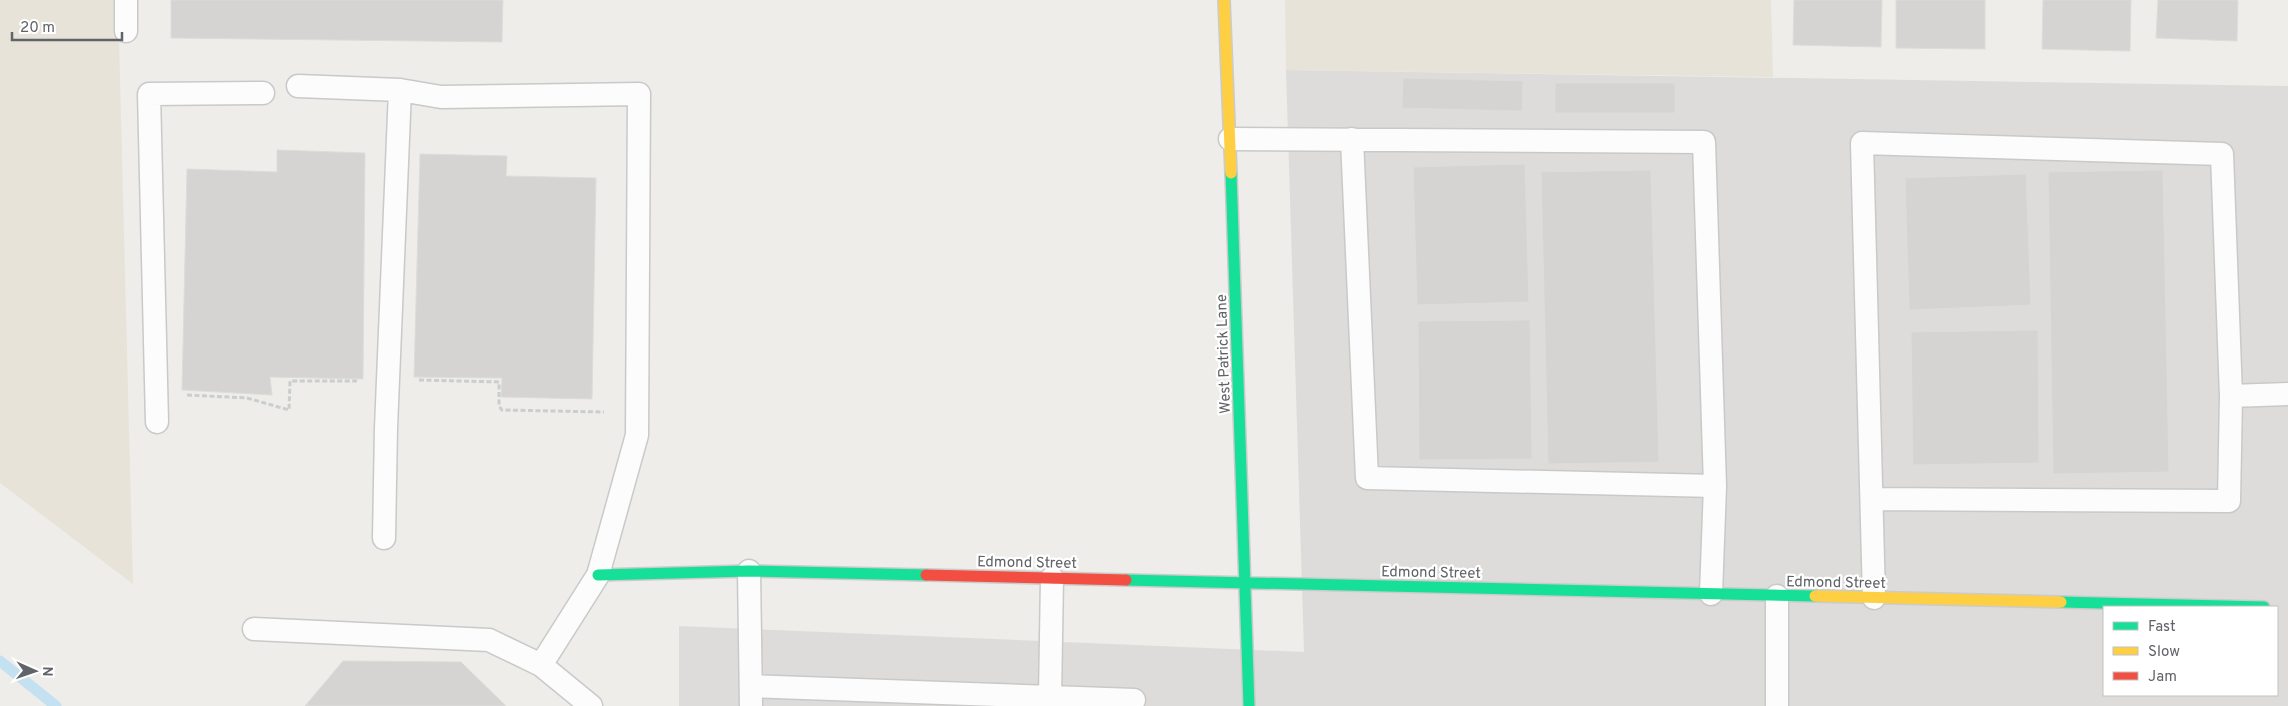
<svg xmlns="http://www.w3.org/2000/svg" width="2288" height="706" font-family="Overpass,sans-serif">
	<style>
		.industrial { fill: #dedcda; fill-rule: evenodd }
		.sand { fill: #e7e3d8 }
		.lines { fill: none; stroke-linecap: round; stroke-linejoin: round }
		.stream { stroke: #c4e1f2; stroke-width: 11 }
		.building { fill: #d5d4d3; stroke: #dedcd9 }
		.lane-casing { stroke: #c9c9c9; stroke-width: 25 }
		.fast-casing { stroke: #cbcbcb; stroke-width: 14 }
		.slow-casing { stroke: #cbcbcb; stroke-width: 14 }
		.jam-casing { stroke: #cbcbcb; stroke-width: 14 }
		.path { stroke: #cacecc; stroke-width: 3; stroke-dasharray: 5 2.5; stroke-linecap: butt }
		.lane { stroke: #fcfcfc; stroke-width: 22 }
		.fast { stroke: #16e098; stroke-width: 11 }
		.slow { stroke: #ffcf43; stroke-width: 11 }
		.jam { stroke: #f24e42; stroke-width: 11 }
		.labels { text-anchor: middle; stroke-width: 4.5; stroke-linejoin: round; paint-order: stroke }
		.street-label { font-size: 15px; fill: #606367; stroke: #fff }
	</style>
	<rect width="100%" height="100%" fill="#eeedea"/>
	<path class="industrial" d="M1286 70 2288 86V706H679V626L1304 652ZM2104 607H2277V695H2104Z"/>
	<path class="sand" d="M0 0H118L133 584 0 483Z
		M1285 0H1771L1773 77 1286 70Z"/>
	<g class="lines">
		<path class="stream" d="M0 661 56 706"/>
	</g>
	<path class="building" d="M171 0H503L502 42 171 38Z
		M1794 0H1882L1881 47 1793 45Z
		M1896 0H1985V49L1896 48Z
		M2043 0H2131L2130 51 2042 49Z
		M2158 0H2238L2237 41 2156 38Z
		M1403 78 1523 81 1522 111 1402 108Z
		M1555 83H1675V113H1555Z
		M277 150 365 153 363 379 270 377 272 395 182 390 187 169 277 172Z
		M420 154 507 156 506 176 596 178 592 399 501 397 502 378 414 377Z
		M1525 164 1529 302 1417 305 1413 167Z
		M1651 170 1659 462 1548 464 1541 172Z
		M2163 170 2169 472 2053 474 2048 172Z
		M2026 174 2031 305 1909 310 1905 178Z
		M1530 320 1532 459 1419 460 1418 321Z
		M2038 330 2039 463 1913 465 1911 332Z
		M343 661 461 662 506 706H305Z"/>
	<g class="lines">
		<g class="lane-casing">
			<path id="lane" d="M126 31V0
				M298 86 400 90 386 428 384 538
				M1230 139 1704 142 1715 486 1711 594
				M1352 139 1367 478 1715 486
				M157 422 149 94 263 93
				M1872 499 2229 501 2231 396
				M749 571 751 706
				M1874 598 1862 143 2222 154 2231 396 2288 394
				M254 629 489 640 541 665 598 575 637 435 639 94 441 97 400 90
				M541 665 591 706
				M751 686 1134 700
				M1050 697 1052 578
				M1777 706V596"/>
		</g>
		<g class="fast-casing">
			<path id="fast" d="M1231 173 1249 706
				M598 575 749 571 926 575
				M1126 580 1815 596
				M2061 602 2264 607"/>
		</g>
		<g class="slow-casing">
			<path id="slow" d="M1224 0 1231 173
				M1815 596 2061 602"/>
		</g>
		<g class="jam-casing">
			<path id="jam" d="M926 575 1126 580"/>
		</g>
		<path class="path" d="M419 380 499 382V406L502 410 604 412
			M187 395 247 398 289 410 290 381H357"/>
		<use href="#lane" class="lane"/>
		<use href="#fast" class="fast"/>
		<use href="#slow" class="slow"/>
		<use href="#jam" class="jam"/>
	</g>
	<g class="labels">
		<g class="street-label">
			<text transform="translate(1223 354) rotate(-92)" y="5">West Patrick Lane</text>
			<text transform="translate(1027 562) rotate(1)" y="5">Edmond Street</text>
			<text transform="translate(1431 572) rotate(1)" y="5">Edmond Street</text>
			<text transform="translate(1836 582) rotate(1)" y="5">Edmond Street</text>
		</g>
	</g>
	<rect x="2103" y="606" width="175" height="90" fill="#ffffff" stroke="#bfc1c2"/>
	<rect x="2113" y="622" width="25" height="8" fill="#16e098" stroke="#bfc1c2"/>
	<text x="2148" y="631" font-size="15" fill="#606367">Fast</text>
	<rect x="2113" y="647" width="25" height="8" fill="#ffcf43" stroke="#bfc1c2"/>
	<text x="2148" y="656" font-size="15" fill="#606367">Slow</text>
	<rect x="2113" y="672" width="25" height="8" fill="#f24e42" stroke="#bfc1c2"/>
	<text x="2148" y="681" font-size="15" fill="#606367">Jam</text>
	<g transform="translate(35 671) rotate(92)" stroke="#ffffff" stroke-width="4" paint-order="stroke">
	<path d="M0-4L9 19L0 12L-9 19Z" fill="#606367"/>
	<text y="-8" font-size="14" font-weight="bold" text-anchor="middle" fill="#606367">N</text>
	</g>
	<path d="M12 32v8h110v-8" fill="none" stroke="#606367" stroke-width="2.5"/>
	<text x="20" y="32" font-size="15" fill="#606367" stroke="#ffffff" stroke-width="4" paint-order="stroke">20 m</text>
</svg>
